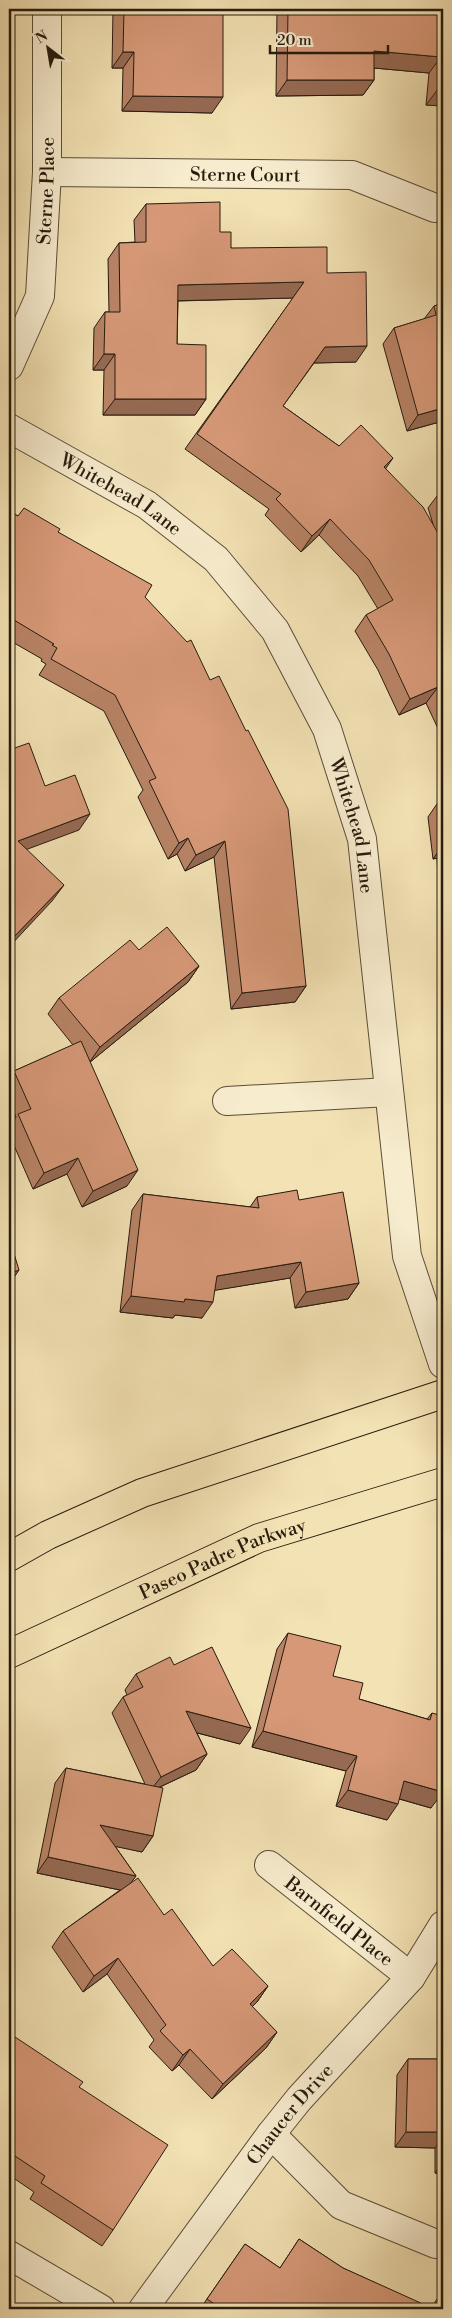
<svg xmlns="http://www.w3.org/2000/svg" width="452" height="2318" font-family="'Libre Bodoni',serif">
	<style>
		.lines { fill: none; stroke-linecap: round; stroke-linejoin: round }
		.minor-casing { stroke: #5a4d38; stroke-width: 30 }
		.major-casing { stroke: #271b0e; stroke-width: 30 }
		.minor { stroke: #f7ecce; stroke-width: 28 }
		.major { stroke: #f3e2b4; stroke-width: 28 }
		.wall { fill: #b88366; stroke: #271b0e }
		.shaded-wall { fill: #966a53; stroke: #271b0e }
		.building { fill: #d69877; stroke: #271b0e }
		.labels { text-anchor: middle; stroke-width: 4; stroke-linejoin: round; paint-order: stroke }
		.street-label { font-size: 19px; fill: #271b0e; stroke: #f7ecce }
	</style>
	<rect width="100%" height="100%" fill="#f3e2b4"/>
	<filter id="stains"><feTurbulence type="fractalNoise" baseFrequency=".004" numOctaves="4"/><feColorMatrix values="0 0 0 0 .2 0 0 0 0 .09 0 0 0 0 .02 0 0 0 .5 -.17"/></filter>
	<radialGradient id="worn" r=".72"><stop offset=".6" stop-color="#630" stop-opacity="0"/><stop offset="1" stop-color="#630" stop-opacity=".3"/></radialGradient>
	<g class="lines">
		<g class="minor-casing">
			<g id="minor">
				<path id="s1" d="M47 172 352 175 435 208"/>
				<path id="s2" d="M9 366 40 296 47 172V9"/>
				<path id="s3" d="M9 428 147 505 216 559 275 630 327 729 362 839 407 1256 443 1364"/>
				<path d="M227 1101 389 1092"/>
				<path id="s4" d="M269 1865 411 1977"/>
				<path d="M271 2134 341 2205 436 2244H443"/>
				<path d="M9 2255 101 2309"/>
				<path id="s5" d="M143 2309 271 2134 299 2099 411 1977 443 1925"/>
			</g>
		</g>
		<g class="major-casing">
			<g id="major">
				<path d="M9 1557 48 1535 142 1493 443 1394"/>
				<path id="s6" d="M9 1654 259 1538 443 1482"/>
			</g>
		</g>
		<use href="#minor" class="minor"/>
		<use href="#major" class="major"/>
	</g>
	<path class="wall" d="M113 9H223L212 113 122 111 123 68H112Z
		M277 9H443V106L426 105 429 73 374 68V80L363 95 276 96Z
		M146 204 220 232 231 248 327 273 356 362 314 363 283 406 339 446 386 469 433 524 428 508 440 492 443 491V754L441 735 426 703 399 715 378 670 355 631 366 615 378 609 358 576 319 535 301 552 265 515 269 509 185 449 293 298 178 301 177 344 206 399 195 415H103L104 370H93L94 328 105 312H109L108 259 119 243 135 242 134 220Z
		M443 303V421L407 431 383 344 394 328 424 319 434 306Z
		M9 511 18 516 58 532 145 597 306 986 295 1002 231 1009 214 857 185 871 177 854 168 859 138 797 143 790 104 711 39 675 46 664 41 661 42 659 9 640Z
		M439 801H443V966L437 858 433 859 428 817Z
		M139 950 199 966 188 982 90 1062 127 1186 82 1207 67 1174 33 1189 9 1134V1128L16 1117 9 1101V1079L14 1071 73 1045 48 1014 59 998Z
		M143 1194 250 1207 257 1197 299 1200 359 1283 348 1299 295 1308 290 1278 215 1290 202 1318 175 1315 173 1318 120 1312 132 1210Z
		M288 1633 333 1676 359 1699 427 1719 432 1713 431 1808 399 1799 387 1820 336 1806 346 1771 252 1747 277 1649Z
		M174 1665 240 1744 197 1733 207 1754 196 1770 160 1787 153 1836 142 1852 115 1846 136 1876 130 1883 164 1915 213 1966 268 1986 257 2002 252 2007 277 2032 266 2048 212 2099 179 2065 172 2071 149 2047 154 2040 107 1974 83 1992 52 1947 63 1931 120 1890 37 1873 55 1783 66 1768 145 1784 112 1713 123 1697 127 1695 125 1690 136 1674Z
		M9 2033 79 2087 113 2230 102 2246 30 2199 34 2192 9 2175Z
		M408 2059H443V2174L435 2173V2148L395 2147 397 2075Z
		M299 2239 343 2268 431 2308 439 2296 443 2309H200L245 2244 280 2268Z"/>
	<path class="shaded-wall" d="M374 51 441 57 429 73 363 67Z
		M123 52H134L123 68H112Z
		M287 80H374L363 95 276 96Z
		M438 89H443V106L426 105Z
		M133 96 223 97 212 113 122 111Z
		M304 282 293 298 167 301 178 285Z
		M367 346 356 362 314 363 325 347Z
		M104 354H115L104 370H93Z
		M115 399H206L195 415H103Z
		M443 408V421L407 431 418 415Z
		M393 458 382 474 384 467Z
		M330 519 319 535 301 552 312 536Z
		M438 687 426 703 399 715 410 699Z
		M90 814 79 830 9 856 18 841Z
		M188 838 177 854 168 859 179 843Z
		M225 841 214 857 185 871 196 855Z
		M443 845V850L437 858 433 859Z
		M64 885 52 901 9 947V942Z
		M199 966 188 982 89 1063 100 1047Z
		M306 986 295 1002 231 1009 242 993Z
		M78 1158 67 1174 33 1189 44 1173Z
		M138 1170 127 1186 82 1207 93 1191Z
		M301 1262 290 1278 205 1292 217 1276Z
		M19 1270 9 1285V1274Z
		M359 1283 348 1299 295 1308 306 1292Z
		M131 1296 185 1299 213 1302 202 1318 175 1315 173 1318 120 1312Z
		M186 1711 251 1728 240 1744 175 1727Z
		M263 1731 357 1756 346 1771 252 1747Z
		M207 1754 196 1770 149 1792 161 1777Z
		M404 1781 443 1792 431 1808 393 1797Z
		M348 1790 398 1804 387 1820 336 1806Z
		M100 1825 153 1836 142 1852 89 1841Z
		M48 1857 136 1876 125 1891 37 1873Z
		M118 1958 107 1974 83 1992 94 1976Z
		M268 1986 257 2002 239 2020 250 2004Z
		M277 2032 266 2048 212 2099 223 2084Z
		M190 2049 179 2065 172 2071 183 2055Z
		M406 2132H443V2136L435 2148 395 2147Z
		M443 2161V2174L435 2173Z"/>
	<path class="building" d="M124 9H223V97L133 96 134 52H123Z
		M288 9H443V89H438L441 57 374 51V80H287Z
		M220 202V232H231V248L327 247V273L366 272 367 346 325 347 283 406 339 446 361 425 393 458 384 467 423 507 443 542V700L438 687 410 699 389 654 366 615 393 600 369 560 330 519 312 536 276 499 281 494 197 434 304 282 178 285 177 344 206 345V399H115V354H104L105 312H120L119 243 146 242V204Z
		M443 303V408L418 415 394 328 436 315 434 306Z
		M443 491V506L440 492Z
		M24 508 60 529 58 532 152 585 145 597 187 642 191 640 210 680 219 676 246 731 248 730 288 809 306 986 242 993 225 841 196 855 188 838 179 843 149 781 156 778 115 695 51 659 57 648 52 645 54 644 9 617V511L18 516Z
		M29 743 45 786 75 775 90 814 18 841 64 885 9 942V750Z
		M439 801H443V834Z
		M167 927 199 966 100 1047 59 998 130 940 139 950Z
		M81 1041 138 1170 93 1191 78 1158 44 1173 18 1114 31 1109 14 1071Z
		M297 1190 299 1200 343 1192 359 1283 306 1292 301 1262 217 1276 213 1302 185 1299 184 1302 131 1296 143 1194 259 1208 257 1197Z
		M9 1237 19 1270 9 1274Z
		M9 1355 13 1358 9 1363Z
		M288 1633 341 1646 333 1676 363 1683 359 1699 430 1720 432 1713 443 1716V1792L404 1781 398 1804 348 1790 357 1756 263 1731Z
		M212 1647 251 1728 186 1711 207 1754 161 1777 123 1697 143 1687 136 1674 170 1657 174 1665Z
		M66 1768 163 1788 153 1836 100 1825 136 1876 48 1857Z
		M138 1878 164 1915 172 1909 213 1966 232 1949 268 1986 250 2004 277 2032 223 2084 190 2049 183 2055 160 2031 166 2025 118 1958 94 1976 63 1931Z
		M9 2033 83 2082 79 2087 168 2145 113 2230 41 2183 45 2176 9 2152Z
		M408 2059H443V2132H406Z
		M299 2239 343 2268 434 2309H222L207 2299 245 2244 280 2268Z
		M439 2296 443 2297V2309H439Z"/>
	<g class="labels">
		<g class="street-label">
			<text dy="7" stroke="none"><textPath href="#s1" startOffset="198">Sterne Court</textPath></text>
			<text dy="7" stroke="none"><textPath href="#s2" startOffset="182">Sterne Place</textPath></text>
			<text dy="7" stroke="none"><textPath href="#s3" startOffset="130">Whitehead Lane</textPath></text>
			<text dy="7" stroke="none"><textPath href="#s3" startOffset="550">Whitehead Lane</textPath></text>
			<text dy="7" stroke="none"><textPath href="#s6" startOffset="234">Paseo Padre Parkway</textPath></text>
			<text dy="7" stroke="none"><textPath href="#s4" startOffset="90">Barnfield Place</textPath></text>
			<text dy="7" stroke="none"><textPath href="#s5" startOffset="244">Chaucer Drive</textPath></text>
		</g>
	</g>
	<rect width="452" height="2318" fill="none" stroke="#f3e2b4" stroke-width="30"/>
	<rect x="10" y="10" width="432" height="2298" fill="none" stroke="#271b0e" stroke-width="2.5"/>
	<rect x="15" y="15" width="422" height="2288" fill="none" stroke="#271b0e"/>
	<g transform="translate(48 48) rotate(329)" stroke="#f7ecce" stroke-width="4" paint-order="stroke">
	<path d="M0-4L9 19L0 12L-9 19Z" fill="#271b0e"/>
	<text y="-8" font-size="14" font-weight="bold" text-anchor="middle" fill="#271b0e">N</text>
	</g>
	<path d="M270 45v8h118v-8" fill="none" stroke="#271b0e" stroke-width="2.5"/>
	<text x="277" y="45" font-size="15" fill="#271b0e" stroke="#f7ecce" stroke-width="4" paint-order="stroke">20 m</text>
	<rect width="100%" height="100%" filter="url(#stains)"/>
	<rect width="100%" height="100%" fill="url(#worn)"/>
</svg>
